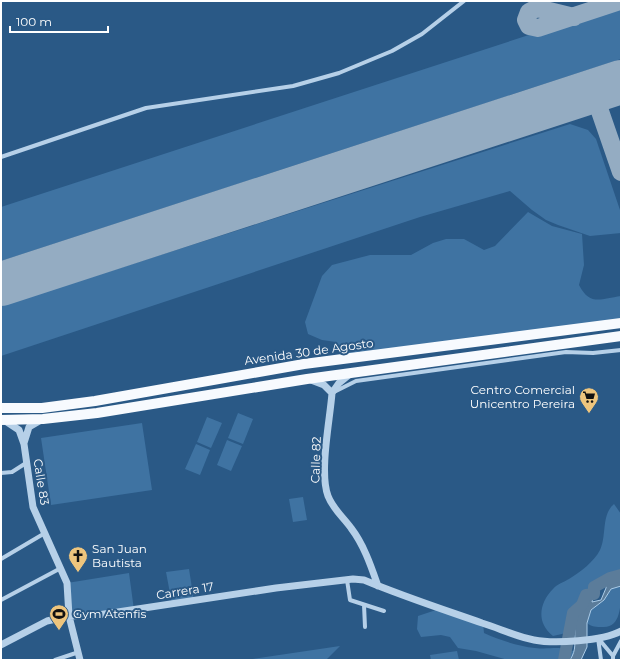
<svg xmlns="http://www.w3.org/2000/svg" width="622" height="661" font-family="Montserrat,sans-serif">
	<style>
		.green { fill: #3f73a2 }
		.water { fill: #5b7c9a; stroke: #abcce8; fill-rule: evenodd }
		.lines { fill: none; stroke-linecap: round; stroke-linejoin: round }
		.river { stroke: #5b7c9a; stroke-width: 12 }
		.taxiway { stroke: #94acc2; stroke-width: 18 }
		.runway { stroke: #94acc2; stroke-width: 44 }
		.minor { stroke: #b6d0e8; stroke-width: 4 }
		.tertiary { stroke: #b6d0e8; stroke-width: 7 }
		.primary { stroke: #f7fafe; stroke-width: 10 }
		.labels { text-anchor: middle; stroke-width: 4; stroke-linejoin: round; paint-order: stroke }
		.street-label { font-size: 12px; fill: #fff; stroke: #2a5986 }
		.poi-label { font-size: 12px; fill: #fff; stroke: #2a5986; text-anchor: start }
	</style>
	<rect width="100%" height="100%" fill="#2a5986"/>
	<path class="green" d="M621 5V59L1 261V207Z
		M570 124 588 130 596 139 621 213V233L590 236 558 225 546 220 532 210 510 191 420 217 1 356V306Z
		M528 212 552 226 582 234 584 265 579 285C590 306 600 299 621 296V323L349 359 336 342 322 340 308 334 305 322 322 276 332 265 370 255H411L433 243 446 239H464L484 250 495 246Z
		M238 413 253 419 243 444 228 438Z
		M207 417 222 423 211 448 197 442Z
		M142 423 152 490 51 505 41 438Z
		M227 440 242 446 231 471 217 465Z
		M196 444 210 450 200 475 185 469Z
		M303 497 307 520 293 522 289 499Z
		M614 504 621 514V576C612 578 603 580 595 586 586 594 577 619 575 631L553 636C536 623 539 603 553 589 557 584 564 582 569 579 580 572 594 562 600 550 607 535 601 515 614 504Z
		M189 569 194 601 172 604 166 572Z
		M129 573 134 610 69 616 67 583Z
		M621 586C621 602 622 629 602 627 597 627 591 627 587 623L591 610 604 600 611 589Z
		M439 609 483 623 484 633C499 640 518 646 535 648 551 650 559 645 575 652L570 660H508L476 651 458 648 450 637 441 635 421 637 417 629 418 616Z
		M340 646 326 660H246Z
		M457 651 459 660H431L430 655Z"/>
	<path class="water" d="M621 576V586L611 589 604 600 591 610 587 623V647L581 660H570C577 649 574 643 575 630 576 602 594 582 621 576ZM604 586H606V588L601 600 592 602 594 594Z"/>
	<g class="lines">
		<path class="river" d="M564 660 573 613 582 605 586 595 594 594V587L610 578 621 575"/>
		<path class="taxiway" d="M574 17 537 8 529 12 526 20 529 26 538 28 620 1
			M593 91 621 172"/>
		<path class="runway" d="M1 284 621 82"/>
		<path class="minor" d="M1 157 146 108 293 86 339 73 392 51 422 34 464 1
			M336 391 356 381 566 352 593 353 621 350
			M1 473 12 472 26 463
			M1 559 45 533
			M347 580 350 600 384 611
			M1 600 61 568
			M364 605 365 627
			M598 638 613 656
			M598 638 601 660
			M55 660 79 652
			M613 660V656L621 641"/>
		<path class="tertiary" d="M350 374 339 383 332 393C330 420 319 472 328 496 333 509 343 517 351 528 364 545 371 566 378 586
			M311 380 324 385 332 393
			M4 420 19 430 24 444 33 507 67 583 69 616 80 660
			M24 443 29 427 41 420
			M1 645 47 621 69 616 98 615 276 588 353 579 364 580C402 596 442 609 482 623 499 628 516 637 534 640 554 644 603 641 621 631"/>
		<path class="primary" d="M1 408H42L95 401 304 364 621 323
			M1 420 43 419 97 413 307 379 621 336"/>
	</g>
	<defs>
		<g id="supermarket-pin" transform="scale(1)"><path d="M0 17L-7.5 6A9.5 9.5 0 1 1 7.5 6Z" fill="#eec57d" stroke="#2a5986"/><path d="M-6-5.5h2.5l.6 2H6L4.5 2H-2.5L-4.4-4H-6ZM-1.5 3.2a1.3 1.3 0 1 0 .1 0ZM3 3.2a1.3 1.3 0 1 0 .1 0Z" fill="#111"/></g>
		<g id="church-pin" transform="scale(1)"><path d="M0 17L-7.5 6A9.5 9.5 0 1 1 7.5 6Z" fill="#eec57d" stroke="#2a5986"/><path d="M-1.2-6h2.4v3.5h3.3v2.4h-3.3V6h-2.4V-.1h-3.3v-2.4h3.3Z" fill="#111"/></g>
		<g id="stadium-pin" transform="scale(1)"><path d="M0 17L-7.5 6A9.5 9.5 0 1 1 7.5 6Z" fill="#eec57d" stroke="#2a5986"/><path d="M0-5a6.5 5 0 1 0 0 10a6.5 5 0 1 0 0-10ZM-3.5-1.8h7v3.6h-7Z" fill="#111"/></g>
	</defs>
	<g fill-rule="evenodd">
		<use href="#supermarket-pin" x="589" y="397"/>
		<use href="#church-pin" x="78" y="556"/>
		<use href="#stadium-pin" x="59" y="614"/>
	</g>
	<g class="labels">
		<g class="street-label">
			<text transform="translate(309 352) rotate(-8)" y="4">Avenida 30 de Agosto</text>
			<text transform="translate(316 460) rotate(-88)" y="4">Calle 82</text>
			<text transform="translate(41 482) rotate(81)" y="4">Calle 83</text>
			<text transform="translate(185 591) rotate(-9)" y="4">Carrera 17</text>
		</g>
		<g class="poi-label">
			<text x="575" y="394" text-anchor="end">Centro Comercial<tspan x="575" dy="14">Unicentro Pereira</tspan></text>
			<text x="92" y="553">San Juan<tspan x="92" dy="14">Bautista</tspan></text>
			<text x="73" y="618">Gym Atenfis</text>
		</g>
	</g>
	<rect width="622" height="661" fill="none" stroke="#ffffff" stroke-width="4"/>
	<path d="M10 26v6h98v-6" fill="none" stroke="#ffffff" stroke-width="2"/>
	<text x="16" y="26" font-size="12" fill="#ffffff" stroke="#2a5986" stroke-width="3" paint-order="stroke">100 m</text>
</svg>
